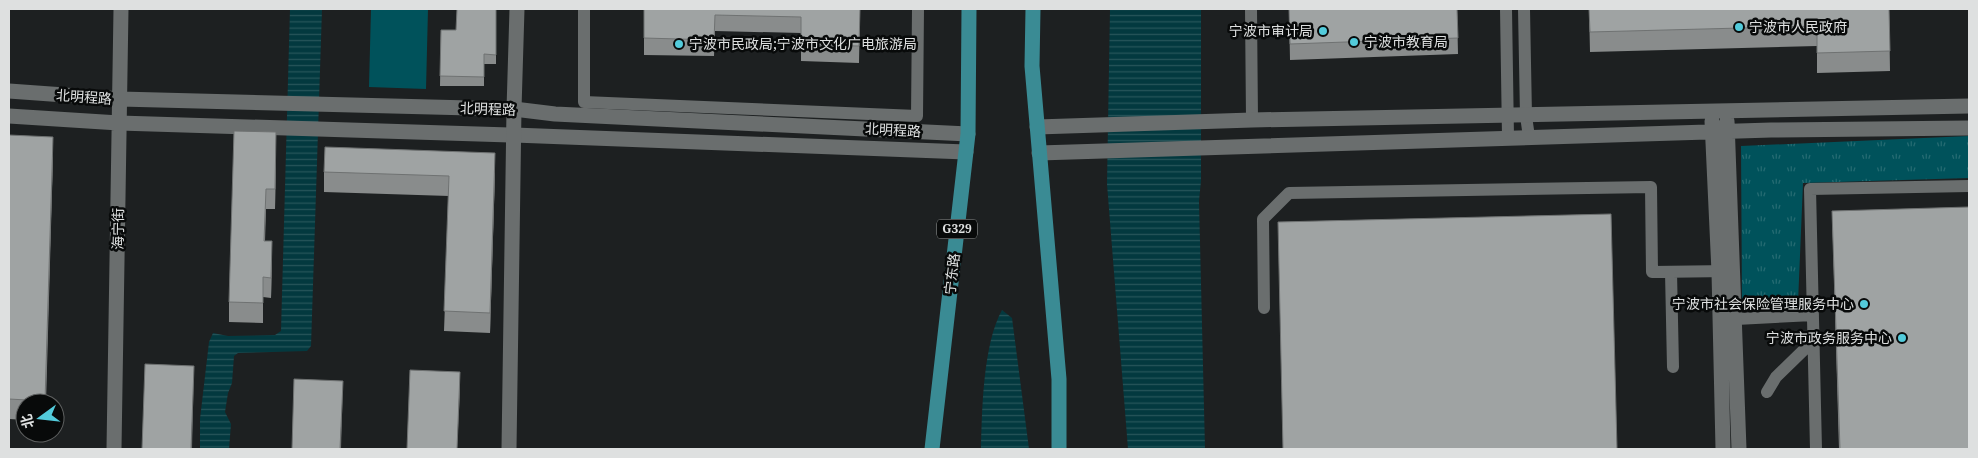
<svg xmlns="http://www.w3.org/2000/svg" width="1978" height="458" font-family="'Noto Serif','Noto Sans SC',serif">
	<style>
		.grass { fill: #00525b }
		.park { fill: url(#park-tufts) }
		.water { fill: url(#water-rules) }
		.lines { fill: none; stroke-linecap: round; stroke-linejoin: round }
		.service { stroke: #6a6e6e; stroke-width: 12 }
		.minor { stroke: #6a6e6e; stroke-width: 15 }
		.tertiary { stroke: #6a6e6e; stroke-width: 15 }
		.primary { stroke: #3a8b94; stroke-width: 15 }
		.wall { fill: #898c8c }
		.shaded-wall { fill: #6f7272 }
		.building { fill: #9fa3a3; stroke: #6f7272 }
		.poi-dot { fill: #53cbdb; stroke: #080a0a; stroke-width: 2 }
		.labels { text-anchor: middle; stroke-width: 5; stroke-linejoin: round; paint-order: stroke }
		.shield { fill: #080a0a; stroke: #9ea0a0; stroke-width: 1 }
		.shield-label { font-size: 12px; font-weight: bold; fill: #dee0e0 }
		.poi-label { font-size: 14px; fill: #dee0e0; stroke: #080a0a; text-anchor: start }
		.street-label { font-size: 14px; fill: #dee0e0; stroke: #080a0a }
	</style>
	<defs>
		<pattern id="park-tufts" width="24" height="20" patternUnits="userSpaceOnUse" patternTransform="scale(1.25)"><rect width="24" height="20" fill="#00525b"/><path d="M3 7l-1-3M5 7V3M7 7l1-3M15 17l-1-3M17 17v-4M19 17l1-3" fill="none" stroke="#256b72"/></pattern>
		<pattern id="water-rules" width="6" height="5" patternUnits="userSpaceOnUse" patternTransform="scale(1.25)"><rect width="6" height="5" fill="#03393f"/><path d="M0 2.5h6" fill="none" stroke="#27555a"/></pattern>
	</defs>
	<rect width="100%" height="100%" fill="#1d2021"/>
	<path class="grass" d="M371 9H428L426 89 369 87Z"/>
	<path class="park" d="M1969 136V178L1803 183 1798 303 1742 305 1741 146Z"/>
	<path class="water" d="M290 9H322L311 346 307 351 238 353 234 356 232 383 228 393 225 412 231 424 229 449H200V419L209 342 213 333 228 336 275 335 281 331Z
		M1110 9H1201V181L1199 201 1205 449H1128L1107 184Z
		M1002 310 1012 318 1029 449H981C982 410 983 344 1002 310Z"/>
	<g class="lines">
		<path class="service" d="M584 9V102L917 116 918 9
			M1251 9 1252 120
			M1506 9 1508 137
			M1524 9 1526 116 1529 137
			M1671 272 1673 367
			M1264 308 1263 219 1289 193 1651 187 1652 272 1729 271
			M1736 319 1813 315
			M1767 392 1776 377 1813 341
			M1816 449 1810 189 1969 186"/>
		<path class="minor" d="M9 91 120 99 514 109 555 114 968 134
			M9 116 119 123 514 135 966 152
			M114 449 121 9"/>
		<path class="tertiary" d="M1712 121 1719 272 1723 449
			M1727 121 1739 449
			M1037 127 1252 120 1969 106
			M1039 153 1771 130 1969 128
			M509 449 514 109 517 9"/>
		<path class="primary" d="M1033 9 1032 66 1059 379V449
			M932 449 968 134 969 9"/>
	</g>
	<path class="wall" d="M496 9V64H484V86H440L441 30H456Z
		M644 9H860L859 63 801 61V33L715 31 714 56 644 55Z
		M1289 9H1457L1458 54 1290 60Z
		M1589 9H1889L1890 71 1817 73V46L1590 52Z
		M9 135 53 157 46 403H25V420L9 419Z
		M276 152 275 209H266L265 241 272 261 271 298 263 297V323L229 322V302Z
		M324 172 495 173 490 333 444 331 449 196 324 192Z
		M1832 211 1969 449H1839Z"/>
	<path class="shaded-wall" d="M276 132V152L275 209V189Z
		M53 137V157L45 403Z
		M495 153V173L490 333V313Z
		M272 241V261L271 298V278Z
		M194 366 192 449H191Z
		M460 372V392L457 449Z
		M343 381 341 449H340Z"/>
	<path class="building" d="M457 9H496V55L484 54V77L440 76 441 30H456Z
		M644 9H860L859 46 801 45V17L715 15 714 40 644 38Z
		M1289 9H1457L1458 38 1290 44Z
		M1589 9H1889L1890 51 1817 53V26L1590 32Z
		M234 131 276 132 275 189H266L264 241H272L271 278 263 277V303L229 302Z
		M9 135 53 137 45 401 9 399Z
		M325 147 495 153 490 313 444 311 449 176 324 172Z
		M1969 207V449H1840L1832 211Z
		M1611 214 1617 449H1283L1278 222Z
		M145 364 194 366 191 449H142Z
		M410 370 460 372 457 449H407Z
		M294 379 343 381 340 449H292Z"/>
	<g class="poi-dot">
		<circle cx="1739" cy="27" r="5"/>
		<circle cx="1323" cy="31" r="5"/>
		<circle cx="1354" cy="42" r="5"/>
		<circle cx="679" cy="44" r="5"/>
		<circle cx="1864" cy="304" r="5"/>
		<circle cx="1902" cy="338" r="5"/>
	</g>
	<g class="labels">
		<rect class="shield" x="937" y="219.5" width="40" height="19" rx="4"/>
		<g class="shield-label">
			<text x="957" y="233">G329</text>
		</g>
		<g class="poi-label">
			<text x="1749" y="32">宁波市人民政府</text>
			<text x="1313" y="36" text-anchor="end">宁波市审计局</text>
			<text x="1364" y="47">宁波市教育局</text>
			<text x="689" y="49">宁波市民政局;宁波市文化广电旅游局</text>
			<text x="1854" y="309" text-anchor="end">宁波市社会保险管理服务中心</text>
			<text x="1892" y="343" text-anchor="end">宁波市政务服务中心</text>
		</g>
		<g class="street-label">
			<text transform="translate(84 97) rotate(4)" y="5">北明程路</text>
			<text transform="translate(488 109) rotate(2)" y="5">北明程路</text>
			<text transform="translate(893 130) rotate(3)" y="5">北明程路</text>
			<text transform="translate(118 229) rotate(-89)" y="5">海宁街</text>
			<text transform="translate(952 274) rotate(-83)" y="5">宁东路</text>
		</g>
	</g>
	<rect width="1978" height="458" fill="none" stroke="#dee0e0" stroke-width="20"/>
	<g transform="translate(40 418) rotate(255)"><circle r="24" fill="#080a0a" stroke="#5e6060"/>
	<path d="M0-4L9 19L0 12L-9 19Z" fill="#53cbdb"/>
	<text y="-8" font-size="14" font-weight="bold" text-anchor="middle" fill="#dee0e0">北</text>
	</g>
</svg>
